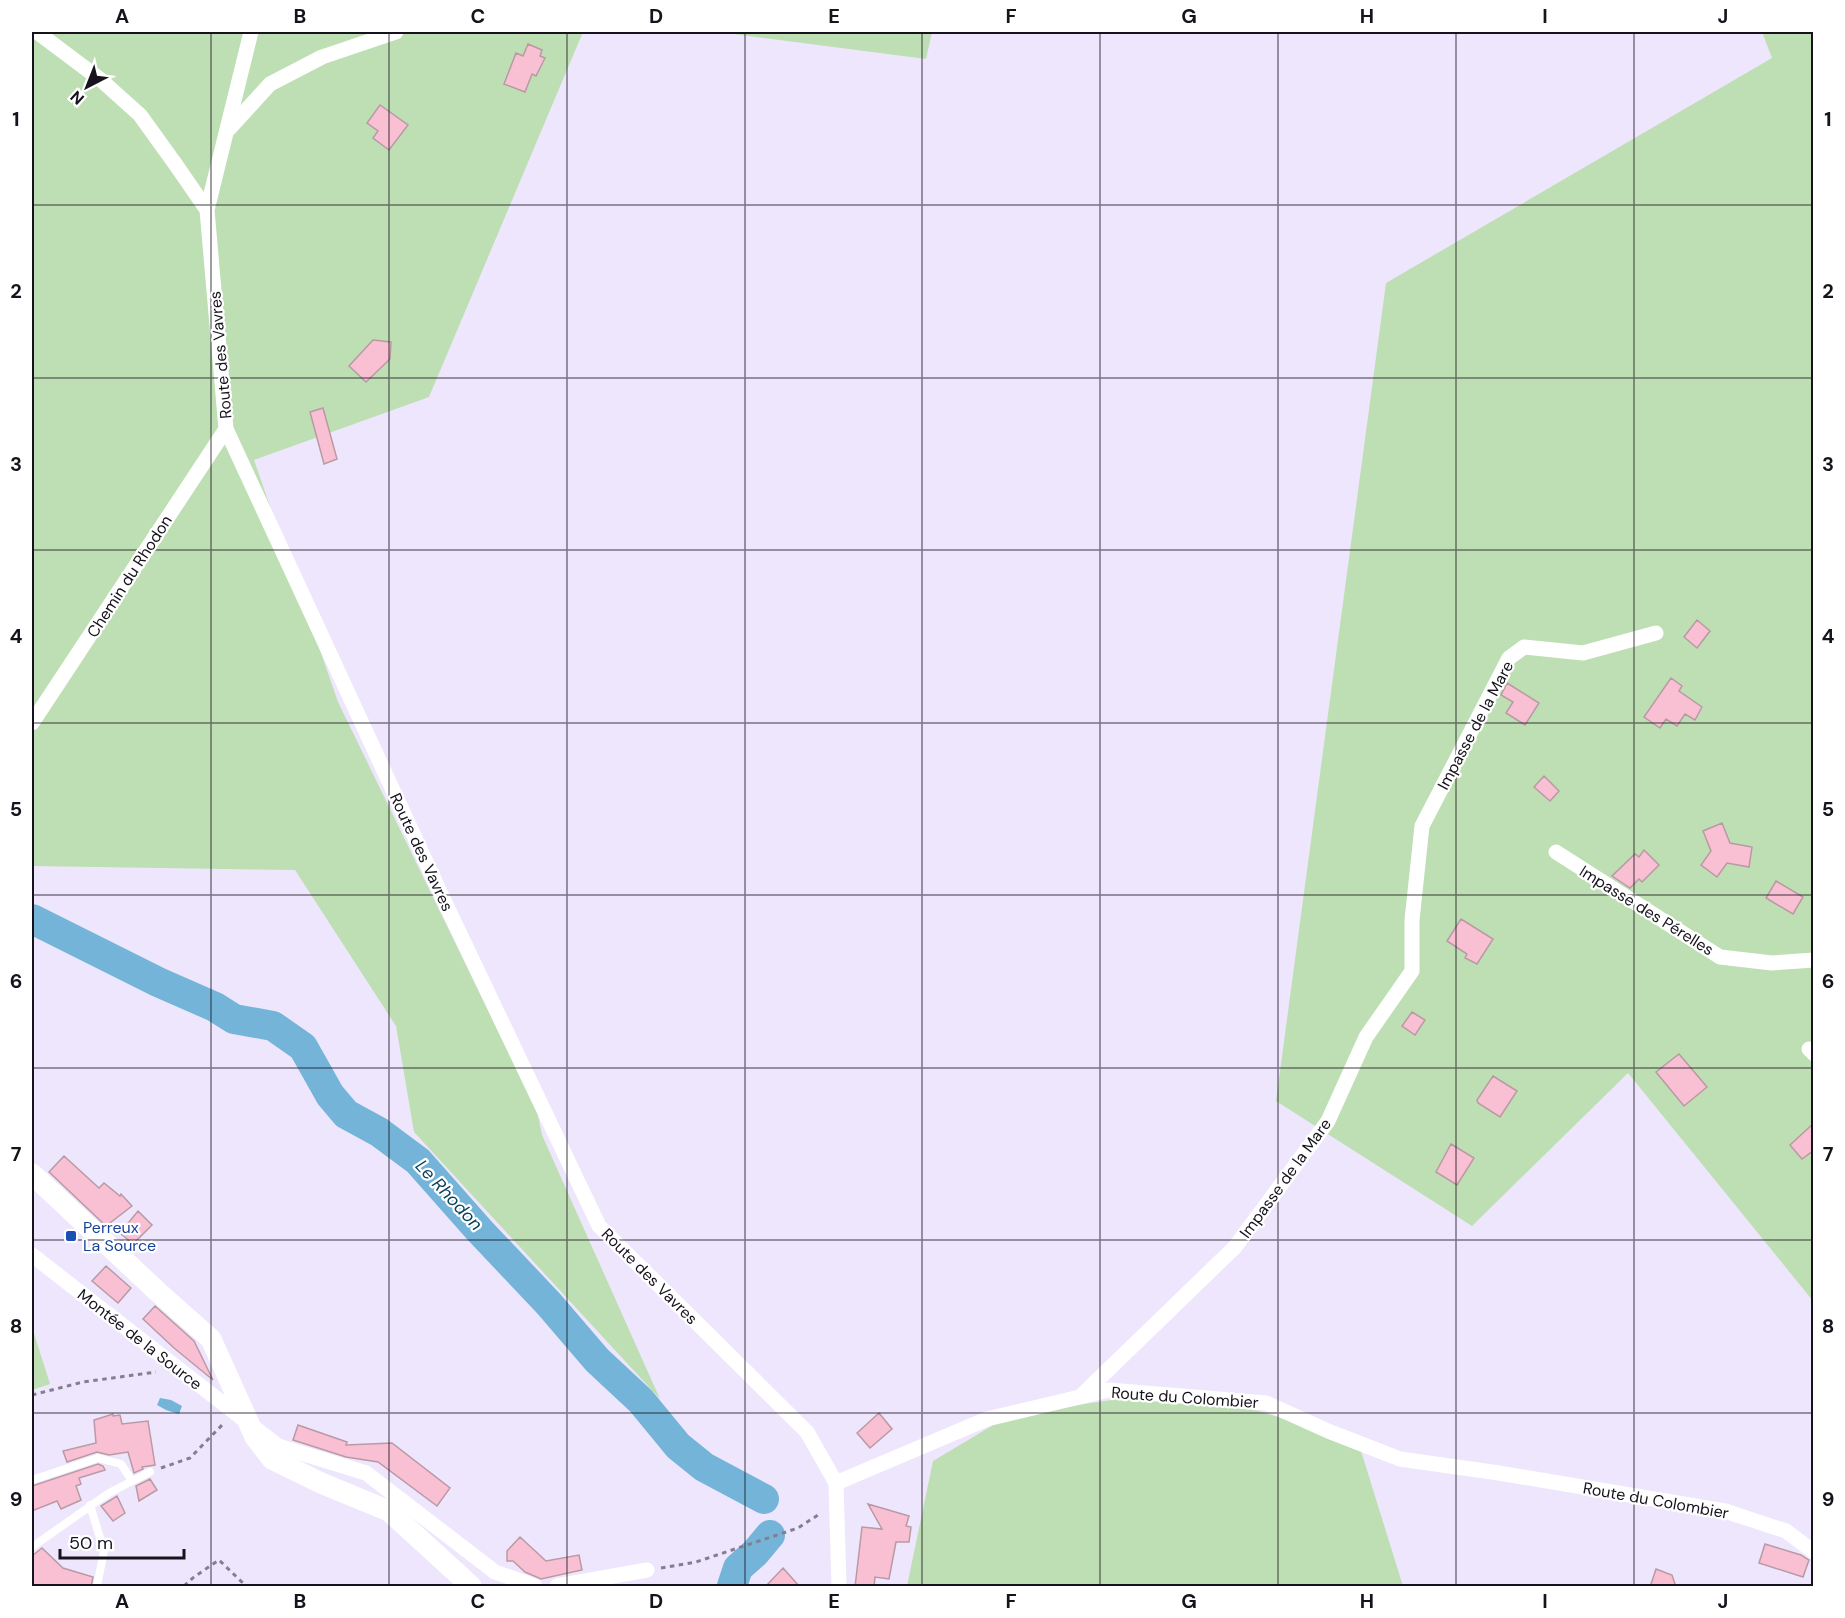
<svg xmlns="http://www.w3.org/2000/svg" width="1845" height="1618" font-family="'DM Sans',sans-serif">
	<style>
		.green { fill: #bedfb3 }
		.water { fill: #73b4d8 }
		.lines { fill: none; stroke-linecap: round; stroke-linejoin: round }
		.river { stroke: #73b4d8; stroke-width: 30 }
		.building { fill: #f8c0d2; stroke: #b99aa4; stroke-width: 1.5 }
		.path { stroke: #847e8e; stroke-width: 3; stroke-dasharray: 4.5 4.5; stroke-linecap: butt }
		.service { stroke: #fff; stroke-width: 8 }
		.minor { stroke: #fff; stroke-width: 15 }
		.secondary { stroke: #fff; stroke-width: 21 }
		.grid { fill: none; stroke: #17131d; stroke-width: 1.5; stroke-opacity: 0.55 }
		.transit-dot { fill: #1a4fb4; stroke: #fff; stroke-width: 2 }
		.labels { text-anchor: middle; stroke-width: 4.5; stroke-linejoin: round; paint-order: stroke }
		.street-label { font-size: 16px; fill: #17131d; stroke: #fff }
		.transit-label { font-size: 16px; fill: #164399; stroke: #fff; text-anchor: start }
		.water-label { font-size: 18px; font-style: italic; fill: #0c435c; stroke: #fff }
		.neatline { fill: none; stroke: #17131d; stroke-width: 2 }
		.grid-label { font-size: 20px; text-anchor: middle; font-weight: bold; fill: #17131d }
	</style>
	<rect width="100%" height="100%" fill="#eee6fc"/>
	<path class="green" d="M32 32H583L429 397 254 460 338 702 537 1111 542 1135 660 1399 414 1132 396 1026 295 870 32 866Z
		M718 32H932L926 59Z
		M1762 32H1813V1301L1628 1073 1472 1226 1276 1101 1386 283 1772 58Z
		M32 1327 50 1384 32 1390Z
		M1187 1389 1307 1426 1361 1451 1403 1586H907L933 1461 1010 1415Z"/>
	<path class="water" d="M160 1398 171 1400 182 1406 179 1414 166 1410 157 1405Z"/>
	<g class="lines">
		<path class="river" d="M32 919 158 982 215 1007 234 1019 273 1026 303 1047 330 1095 346 1114 379 1132 418 1161 479 1230 549 1304 597 1360 641 1401 678 1446 704 1467 764 1499
			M732 1586 738 1568 755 1553 770 1535"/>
	</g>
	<path class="building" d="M528 44 542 50 540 56 545 58 536 76 532 74 525 92 504 84 516 53 523 56Z
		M380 105 408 125 389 150 373 138 378 131 367 123Z
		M373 340 391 342 390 359 366 382 349 366Z
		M323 408 337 459 324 464 310 412Z
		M1697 620 1710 631 1697 648 1684 637Z
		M1671 678 1682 686 1679 691 1702 707 1695 720 1685 714 1677 726 1666 719 1660 728 1644 717Z
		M1507 683 1539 703 1525 725 1506 713 1513 702 1501 695Z
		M1544 776 1559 791 1550 801 1534 787Z
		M1722 823 1730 843 1752 847 1749 867 1727 863 1717 877 1701 865 1711 851 1703 831Z
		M1644 850 1659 865 1642 882 1639 879 1630 888 1612 876 1635 854 1639 857Z
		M1776 881 1803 897 1793 914 1766 898Z
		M1461 919 1493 939 1477 964 1465 958 1467 954 1447 941Z
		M1412 1012 1425 1020 1415 1035 1402 1026Z
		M1679 1054 1707 1087 1684 1106 1656 1072Z
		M1493 1076 1517 1091 1500 1117 1478 1103 1477 1100Z
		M1814 1123V1150L1802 1159 1790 1145Z
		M1451 1144 1474 1158 1457 1185 1436 1172Z
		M64 1156 99 1188 104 1183 120 1196 121 1194 132 1206 106 1226 49 1172Z
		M138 1211 152 1225 133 1244 120 1233Z
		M106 1266 131 1288 118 1303 92 1281Z
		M155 1306 194 1341 213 1380 174 1348 143 1319Z
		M879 1413 892 1429 870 1448 857 1433Z
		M113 1414V1416L120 1415 122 1424 148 1421 155 1465 142 1467 143 1469 134 1473 128 1452 109 1455 97 1452 67 1462 63 1451 96 1443 94 1420Z
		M298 1425 347 1442 346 1445 392 1443 450 1488 437 1506 378 1462 346 1457 293 1440Z
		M98 1464 103 1466 105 1470 79 1478 81 1484 76 1486 81 1500 61 1509 57 1501 32 1511V1486Z
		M150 1479 157 1490 139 1501 136 1486Z
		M117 1496 125 1513 113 1521 101 1506Z
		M868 1504 909 1516 906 1526 911 1527 909 1542H896L889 1579 875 1577 874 1587H855L862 1527 882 1529Z
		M520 1537 546 1561 579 1555 582 1570 541 1579 525 1572 513 1561H507V1551Z
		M1765 1544 1801 1555 1809 1560 1803 1577 1759 1563Z
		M42 1548 63 1568 93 1577 91 1587H32V1556Z
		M783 1568 800 1587H765Z
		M1656 1569 1672 1575 1676 1587H1650Z"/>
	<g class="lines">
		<path class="path" d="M32 1395 83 1382 156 1372
			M161 1468 190 1458 225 1422
			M661 1568 696 1562 798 1528 821 1513
			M184 1586 194 1577 219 1560 246 1586"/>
		<path class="service" d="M32 1480 98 1458 121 1464 132 1481
			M90 1505 104 1551 97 1586
			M32 1547 109 1493 150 1472"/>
		<path class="minor" d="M37 32 101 80 140 115 176 165 207 210
			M251 32 207 210 226 429 440 892 599 1226 807 1432 836 1483 839 1586
			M229 129 270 84 322 57 396 32
			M32 723 226 429
			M1556 852 1720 957 1772 963 1814 960
			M1809 1049 1814 1054
			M32 1255 278 1446 366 1473 495 1572 535 1586
			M1080 1397 1235 1247 1328 1121 1366 1037 1412 971V920L1422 826 1509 658 1524 647 1583 653 1656 633
			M836 1483 987 1419 1109 1390 1266 1403 1328 1431 1400 1459 1499 1473 1725 1511 1786 1531 1814 1552
			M557 1586 647 1570"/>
		<path class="secondary" d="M32 1174 158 1292 211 1339 255 1437 272 1459 321 1483 389 1511 471 1586"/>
	</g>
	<path class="grid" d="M211 32V1586M389 32V1586M567 32V1586M745 32V1586M922 32V1586M1100 32V1586M1278 32V1586M1456 32V1586M1634 32V1586M32 205H1814M32 378H1814M32 550H1814M32 723H1814M32 895H1814M32 1068H1814M32 1240H1814M32 1413H1814"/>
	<rect class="transit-dot" x="65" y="1230" width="12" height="12" rx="3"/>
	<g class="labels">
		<g class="street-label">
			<text transform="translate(220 355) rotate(-95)" y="6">Route des Vavres</text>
			<text transform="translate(129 576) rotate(-57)" y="6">Chemin du Rhodon</text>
			<text transform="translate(1475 725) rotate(-62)" y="6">Impasse de la Mare</text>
			<text transform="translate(422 852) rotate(65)" y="6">Route des Vavres</text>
			<text transform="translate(1647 910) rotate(32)" y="6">Impasse des Pérelles</text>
			<text transform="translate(1285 1178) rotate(-54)" y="6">Impasse de la Mare</text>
			<text transform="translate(650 1276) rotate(45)" y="6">Route des Vavres</text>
			<text transform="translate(140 1339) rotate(38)" y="6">Montée de la Source</text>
			<text transform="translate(1185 1397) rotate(4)" y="6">Route du Colombier</text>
			<text transform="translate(1656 1500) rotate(10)" y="6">Route du Colombier</text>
		</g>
		<g class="transit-label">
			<text x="83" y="1233">Perreux<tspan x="83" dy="18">La Source</tspan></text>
		</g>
		<g class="water-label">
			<text transform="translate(449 1195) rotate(47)" y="6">Le Rhodon</text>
		</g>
	</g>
	<rect width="1845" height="1618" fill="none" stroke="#ffffff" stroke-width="66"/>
	<g transform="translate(87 87) rotate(222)" stroke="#ffffff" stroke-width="4.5" paint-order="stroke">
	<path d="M0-4.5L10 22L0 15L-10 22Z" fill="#17131d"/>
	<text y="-9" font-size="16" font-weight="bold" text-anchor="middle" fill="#17131d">N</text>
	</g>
	<path d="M60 1549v9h124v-9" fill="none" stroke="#17131d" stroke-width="3"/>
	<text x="69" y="1549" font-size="18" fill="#17131d" stroke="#ffffff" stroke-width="4.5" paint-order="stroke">50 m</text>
	<rect x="33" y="33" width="1779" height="1552" class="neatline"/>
	<g class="grid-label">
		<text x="122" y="23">A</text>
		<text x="300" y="23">B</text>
		<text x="478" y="23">C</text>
		<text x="656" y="23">D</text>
		<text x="834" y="23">E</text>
		<text x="1011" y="23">F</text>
		<text x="1189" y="23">G</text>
		<text x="1367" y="23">H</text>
		<text x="1545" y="23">I</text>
		<text x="1723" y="23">J</text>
		<text x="16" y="126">1</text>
		<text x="1828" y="126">1</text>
		<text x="16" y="298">2</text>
		<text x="1828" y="298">2</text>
		<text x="16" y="471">3</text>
		<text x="1828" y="471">3</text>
		<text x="16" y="643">4</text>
		<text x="1828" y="643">4</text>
		<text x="16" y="816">5</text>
		<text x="1828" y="816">5</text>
		<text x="16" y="988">6</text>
		<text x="1828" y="988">6</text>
		<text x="16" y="1161">7</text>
		<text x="1828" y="1161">7</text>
		<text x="16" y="1333">8</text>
		<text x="1828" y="1333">8</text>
		<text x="16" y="1506">9</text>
		<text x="1828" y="1506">9</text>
		<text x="122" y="1608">A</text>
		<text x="300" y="1608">B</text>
		<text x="478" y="1608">C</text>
		<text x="656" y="1608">D</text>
		<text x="834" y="1608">E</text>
		<text x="1011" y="1608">F</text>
		<text x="1189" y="1608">G</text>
		<text x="1367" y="1608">H</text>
		<text x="1545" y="1608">I</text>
		<text x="1723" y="1608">J</text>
	</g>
</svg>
